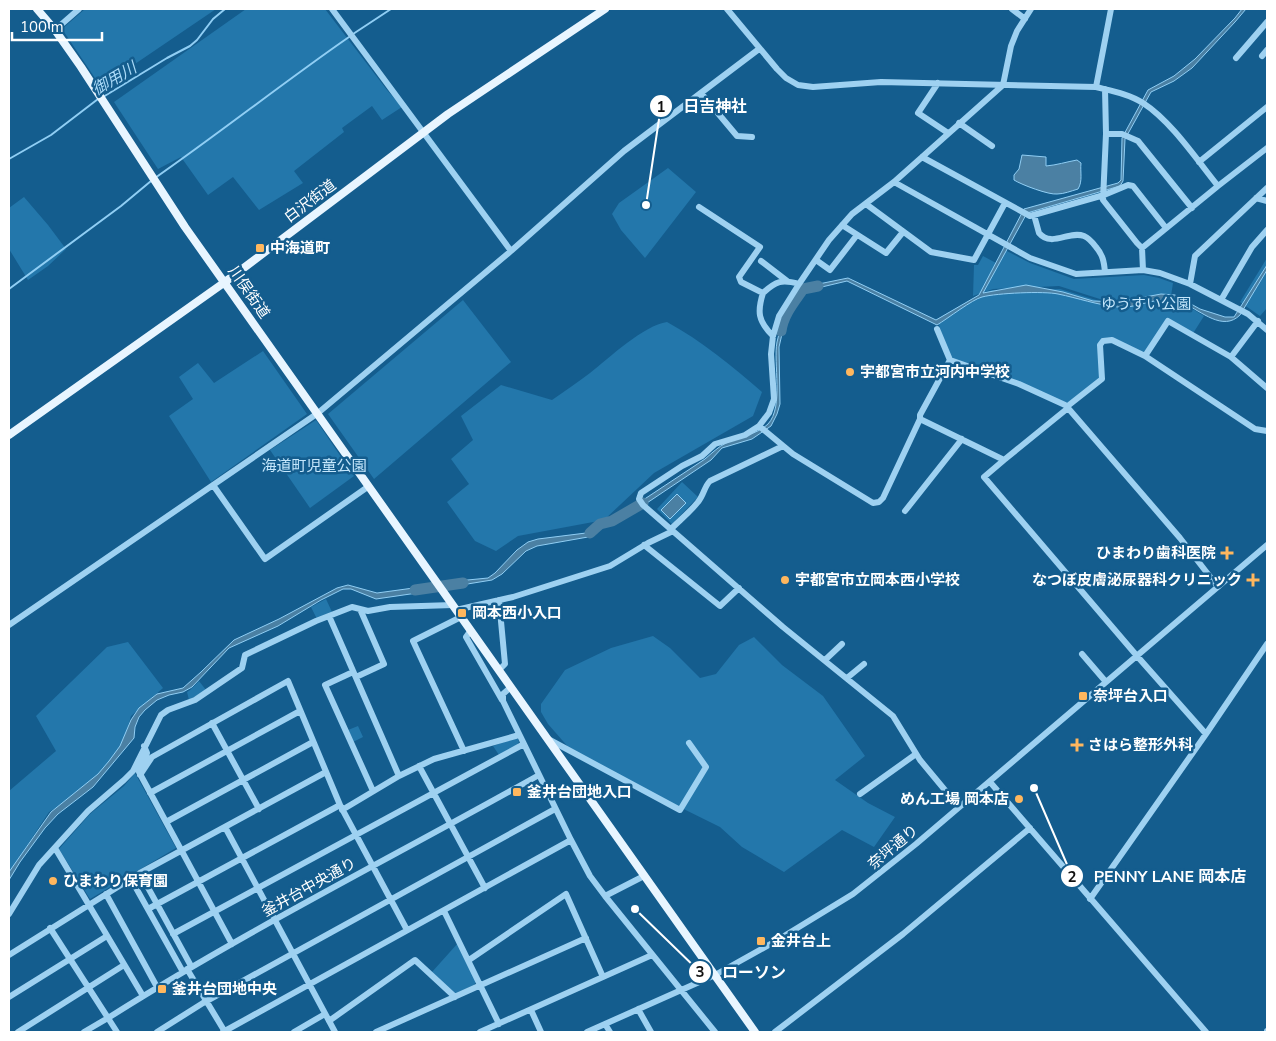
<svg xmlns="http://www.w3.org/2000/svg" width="1276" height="1041" font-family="'Nunito Sans','Noto Sans JP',sans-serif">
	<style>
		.green { fill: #2377ab }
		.water { fill: #4b80a3; stroke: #90cef4 }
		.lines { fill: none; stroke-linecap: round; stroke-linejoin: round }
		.stream { stroke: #90cef4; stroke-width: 2 }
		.river { stroke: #4b80a3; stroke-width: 11 }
		.minor { stroke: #9ed1f1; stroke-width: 6 }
		.major { stroke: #e8f5ff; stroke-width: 8 }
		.poi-dot { fill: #ffb75e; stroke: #145d8e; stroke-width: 2 }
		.labels { text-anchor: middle; stroke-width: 5; stroke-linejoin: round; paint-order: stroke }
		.street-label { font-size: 15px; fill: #fff; stroke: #145d8e }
		.poi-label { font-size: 15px; font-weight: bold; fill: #fff; stroke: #145d8e; text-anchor: start }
		.park-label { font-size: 15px; fill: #c5e7fc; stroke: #145d8e }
		.water-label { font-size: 16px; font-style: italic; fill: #aadaf8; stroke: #145d8e }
		.leader { fill: none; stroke: #fff; stroke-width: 2 }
		.callout-dot { fill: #fff; stroke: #145d8e; stroke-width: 2 }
		.mark-label { font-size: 15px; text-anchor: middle; font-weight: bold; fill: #111 }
		.callout-label { font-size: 16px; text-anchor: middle; font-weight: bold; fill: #fff; stroke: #145d8e; stroke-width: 5; stroke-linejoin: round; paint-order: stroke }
	</style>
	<rect width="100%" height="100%" fill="#145d8e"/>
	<path class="green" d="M85 9H216L101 87 62 29Z
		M246 9H325L387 90 402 107 382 120 372 106 342 128 344 132 294 171 303 183 259 210 233 177 208 195 181 157 158 169 114 102Z
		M668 168 696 192 645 258 621 230 612 214 619 203Z
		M24 197 48 225 66 249 48 266 28 280 9 249V208Z
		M1003 249 1030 263 1074 279 1144 275 1159 278 1173 283 1171 296 1204 316 1192 335 1168 322 1145 356 1112 340 1103 341 1102 379 1069 405 950 360 937 319 981 294 992 290 1060 289 1119 307V302L1103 300 1059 286 993 289 973 296 974 265H978L983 256 996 263Z
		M1267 258V308L1260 316 1240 302Z
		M463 300 511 362 374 479 328 414Z
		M667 322C702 341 732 366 762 392L753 416 654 473 604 520 518 536 496 551 475 541 447 502 469 484 451 459 473 440 461 416 501 385 552 400C565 391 578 382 590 373 609 358 644 325 667 322Z
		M263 351 307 414 211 482 169 416 193 399 179 377 198 363 214 383Z
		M316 420 354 476 310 508 270 450Z
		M682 482 698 497 672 524 657 509Z
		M326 599 332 612 317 619 311 607Z
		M653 636 670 648 700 678 716 674 739 645 754 637 782 665 823 696 865 756 835 780 868 803 895 817 874 847 842 830 784 872 742 847 720 827 635 785 569 748 548 724 541 712V704L565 670 611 648Z
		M128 642 163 688 131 716 121 752 80 793 49 812 9 873V791L56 751 36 716 107 647Z
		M199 681 206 690 189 700 187 692 190 690Z
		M358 726 363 737 353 742 348 730Z
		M514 738 518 739 519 742 517 745 499 755 493 746Z
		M135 773 176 848 90 899 59 849 90 814 124 786Z
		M458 943 476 981 474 985 454 994 432 972Z"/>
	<path class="water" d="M1242 9H1246L1235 22 1192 68 1174 81 1151 92 1125 139 1123 181 1120 186 1027 213 983 293 1026 285 1063 292 1093 301 1119 302 1161 294 1175 295 1200 309 1225 317H1234L1267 265V270L1240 315C1223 332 1201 311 1185 304 1180 302 1172 300 1167 300 1150 299 1134 309 1118 307 1097 305 1078 298 1058 294 1044 291 997 293 982 297 973 299 947 319 937 325L847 281 805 291 785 321 779 347 780 404 777 414 771 426 752 439 722 448 711 460 632 513 631 508 705 459C712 453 718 447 726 443 739 437 758 434 768 424 784 407 773 363 777 342 781 321 793 305 804 287L848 278 936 320 979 295 1024 209 1118 183 1121 180 1122 138 1148 90 1174 76 1195 59 1235 18Z
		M1022 155 1046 157V166C1057 165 1066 162 1077 160L1081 163C1080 172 1083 181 1078 189 1071 191 1064 194 1057 194 1049 195 1022 185 1014 180V175L1019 169Z
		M677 494 686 503 670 519 661 510Z
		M601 522 604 527 588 537 537 546 526 551 502 574 492 580 449 587 447 582 488 578 495 573 517 550 528 542 538 539 586 533Z
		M348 585 377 593 428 586 431 591 376 599 351 589H343L321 600 278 626 229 648 192 687 183 692 169 695 157 700 145 710 139 717 135 727 134 738 93 787 58 814 45 828 20 862 9 880V872L51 812 98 774 109 761 120 746 131 720 139 708 157 694 183 688 201 672 234 640 279 619 337 588Z"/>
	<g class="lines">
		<path class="stream" d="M353 34 391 9
			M103 97 167 58 190 46 197 40 213 19 225 9
			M9 159 51 135 98 99
			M155 178C221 132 284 82 349 37
			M9 289 121 206 151 181"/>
		<path class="river" d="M781 331C783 315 794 302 803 289L818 286
			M590 533 600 524 612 521 643 503
			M415 590 463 583"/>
		<path class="minor" d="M727 9 777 69 786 78 798 85 813 87 881 82 1096 87C1112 91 1129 94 1143 103 1171 121 1197 160 1218 186
			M1012 9 1025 19
			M55 30 79 9
			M1262 56 1267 50
			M1236 58 1267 22
			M938 83 918 113 948 133
			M1096 87 1111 9
			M1105 89 1106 134 1103 200 1137 243 1142 248 1143 270
			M701 93 737 136 752 137
			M959 123 992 146
			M1106 134H1122L1138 141 1192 208
			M922 157 1030 216 1104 195 1128 185 1133 186 1166 228
			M1199 162 1267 107
			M894 182 1030 258 1076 274 1143 270 1160 273 1190 284 1248 314 1267 330
			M1256 198 1267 201
			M866 204 931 252 974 260 1005 203
			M699 207 760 247 739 277 741 282 763 293C757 312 758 321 773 336
			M1034 215 1039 233C1052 248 1069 230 1084 236 1089 238 1093 243 1096 247 1103 255 1104 262 1105 272
			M842 225 886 253 903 232
			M1142 248 1218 186 1267 148
			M511 251 624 151 759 49
			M816 260 830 270 857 235
			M761 261 787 281
			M1190 284 1195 256 1267 188
			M763 293C776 281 782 279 799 284
			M1221 300 1252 247 1267 230
			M937 329 950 360 1019 384 1065 405 1068 408 1069 405 1102 379 1100 345 1103 341 1112 340 1145 356 1255 429 1267 431
			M1145 356 1168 321 1231 357 1267 388
			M1231 357 1258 321
			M920 419 1004 460 984 477 1137 656 1206 734
			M759 426 793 454 873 503 879 502 883 498 920 419V415L950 360
			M1004 460 1068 408 1180 538 1218 587
			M213 485 265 559 369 486
			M905 511 962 439
			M671 529C680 520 690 512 698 502 704 495 704 487 710 481L783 446
			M644 545 720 606 739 588
			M456 610 513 597 610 566 648 543 673 531
			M329 616 399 776
			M461 617 413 641 464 751
			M9 625 318 413 511 251 332 9
			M471 630 466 637 502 700
			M1082 654 1106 682
			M825 660 842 644
			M499 670 505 664 499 600
			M353 672 325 685 373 791
			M356 677 384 664 360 609
			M847 678 864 664
			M511 687 503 694V701L571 840 590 876 605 896
			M212 723 259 809
			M548 739 680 810 706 767 689 743
			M144 746 147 753 139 772 232 944
			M419 766 485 888
			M140 775 152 757 288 681 340 805 407 930
			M990 782 1206 1032
			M150 793 300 711
			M860 794 916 754
			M959 807 920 760 893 716 783 627 643 505 639 499 641 493 682 466 702 456 715 444 745 435 759 426 769 413 774 399 771 354 773 336 779 316 799 284 829 240 852 214 894 182 1003 85 1011 46 1017 31 1031 9
			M342 810 399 776 434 759 519 735
			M166 822 313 742
			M225 827 335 1032
			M55 848 143 996
			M140 873 191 966
			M644 876 605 896 715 1032
			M131 879 183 972
			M106 894 157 987
			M1090 899 1206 734 1267 644
			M148 909 340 805
			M444 911 499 1024
			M9 914 39 865 88 811 124 780 133 771 161 715 168 710 195 700 242 668 245 655 316 621 352 607 368 611 390 607 453 605
			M50 928 108 1018 84 1032
			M173 934 524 744
			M9 955 140 873 326 772
			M469 960 566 894 603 977
			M187 969 225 1032
			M9 997 107 936
			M638 1009 651 1032
			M531 1010 541 1032
			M329 1021 415 960 455 997
			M605 1024 610 1032
			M18 1032 124 965
			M117 1032 108 1018C247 930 395 856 539 775
			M157 1032 203 1003 555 809
			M223 1032 571 840
			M294 1032 325 1014
			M376 1032 586 938
			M480 1032 652 955
			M587 1032 715 975 776 941 853 894 916 844 1267 545
			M775 1032 903 934 1030 828
			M1267 1032V1031"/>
		<path class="major" d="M37 9 55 30 81 67 185 227 755 1032
			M9 435 225 282 448 114 605 9"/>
	</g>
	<g class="poi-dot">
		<rect x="255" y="243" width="10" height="10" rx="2.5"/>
		<circle cx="850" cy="372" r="5"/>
		<path d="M1224.5 545.5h5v5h5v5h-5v5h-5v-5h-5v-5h5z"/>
		<circle cx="785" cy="580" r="5"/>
		<path d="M1250.5 572.5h5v5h5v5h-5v5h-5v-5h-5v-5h5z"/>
		<rect x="457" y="608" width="10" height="10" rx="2.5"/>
		<rect x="1078" y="691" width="10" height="10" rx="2.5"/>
		<path d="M1074.5 737.5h5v5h5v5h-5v5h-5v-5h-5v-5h5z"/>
		<rect x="512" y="787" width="10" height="10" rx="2.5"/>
		<circle cx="1019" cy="799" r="5"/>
		<circle cx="53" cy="881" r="5"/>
		<rect x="756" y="936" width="10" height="10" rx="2.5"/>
		<rect x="157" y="984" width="10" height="10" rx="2.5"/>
	</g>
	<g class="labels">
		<g class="street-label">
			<text transform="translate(310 201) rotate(-37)" y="5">白沢街道</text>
			<text transform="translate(249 292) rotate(55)" y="5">川俣街道</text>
			<text transform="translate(893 847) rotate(-40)" y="5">奈坪通り</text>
			<text transform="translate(309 887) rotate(-29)" y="5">釜井台中央通り</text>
		</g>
		<g class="poi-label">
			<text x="270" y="253">中海道町</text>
			<text x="860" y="377">宇都宮市立河内中学校</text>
			<text x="1216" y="558" text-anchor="end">ひまわり歯科医院</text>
			<text x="795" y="585">宇都宮市立岡本西小学校</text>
			<text x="1242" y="585" text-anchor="end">なつぼ皮膚泌尿器科クリニック</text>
			<text x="472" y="618">岡本西小入口</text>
			<text x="1093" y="701">奈坪台入口</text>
			<text x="1088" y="750">さはら整形外科</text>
			<text x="527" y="797">釜井台団地入口</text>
			<text x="1009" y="804" text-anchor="end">めん工場 岡本店</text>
			<text x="63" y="886">ひまわり保育園</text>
			<text x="771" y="946">金井台上</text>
			<text x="172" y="994">釜井台団地中央</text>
		</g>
		<g class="park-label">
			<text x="1146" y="309">ゆうすい公園</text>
			<text x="314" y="471">海道町児童公園</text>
		</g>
		<g class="water-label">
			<text transform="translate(114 78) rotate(-31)" y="6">御用川</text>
		</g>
	</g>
	<path class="leader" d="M646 205L661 106M1034 788L1072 876M635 909L700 972"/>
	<g class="callout-dot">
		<circle cx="646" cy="205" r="5"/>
		<circle cx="1034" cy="788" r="5"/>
		<circle cx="635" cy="909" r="5"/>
		<circle cx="661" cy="106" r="12"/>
		<circle cx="1072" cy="876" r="12"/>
		<circle cx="700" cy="972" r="12"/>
	</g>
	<g class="mark-label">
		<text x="661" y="112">1</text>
		<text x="1072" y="882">2</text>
		<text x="700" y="977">3</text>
	</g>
	<g class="callout-label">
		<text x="715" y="112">日吉神社</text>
		<text x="1170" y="882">PENNY LANE 岡本店</text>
		<text x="754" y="978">ローソン</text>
	</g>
	<rect width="1276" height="1041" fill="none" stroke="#ffffff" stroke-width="20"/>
	<path d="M12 32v8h90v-8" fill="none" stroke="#ffffff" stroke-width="2.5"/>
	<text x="20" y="32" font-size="15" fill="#ffffff" stroke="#145d8e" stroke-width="4" paint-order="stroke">100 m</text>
</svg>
